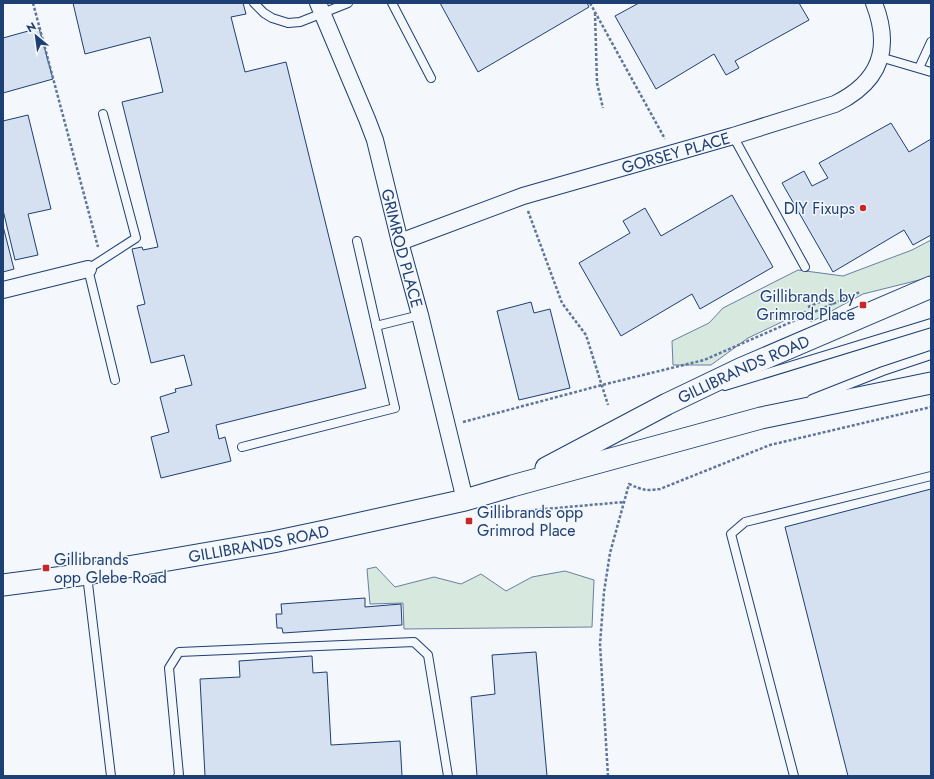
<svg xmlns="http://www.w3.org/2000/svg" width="934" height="779" font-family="Jost,sans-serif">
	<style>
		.green { fill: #d7e8df; stroke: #687fa3 }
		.building { fill: #d5e0f0; stroke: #1d3f73 }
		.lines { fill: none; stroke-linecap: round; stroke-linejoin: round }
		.service-casing { stroke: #1d3f73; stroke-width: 10 }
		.minor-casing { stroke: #1d3f73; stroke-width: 18 }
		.tertiary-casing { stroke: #1d3f73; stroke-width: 23 }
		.path { stroke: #5e769c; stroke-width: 2.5; stroke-dasharray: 3 2; stroke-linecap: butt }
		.service { stroke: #f4f7fb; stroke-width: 8 }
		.minor { stroke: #f4f7fb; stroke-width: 16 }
		.tertiary { stroke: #f4f7fb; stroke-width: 21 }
		.poi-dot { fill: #c62828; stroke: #f4f7fb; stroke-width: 1.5 }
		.labels { text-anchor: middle; stroke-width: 3; stroke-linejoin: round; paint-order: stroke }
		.street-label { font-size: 16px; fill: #1d3f73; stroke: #f4f7fb }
		.poi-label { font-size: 16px; fill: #1d3f73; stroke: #f4f7fb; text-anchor: end }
	</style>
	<rect width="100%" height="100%" fill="#f4f7fb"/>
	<path class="green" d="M931 240V277L863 294 811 322 805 311 748 338 711 365H673L672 341 709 323 723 308 798 270 843 276 912 250Z
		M376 567 395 587 434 577 461 584 481 574 506 591 532 577 565 571 594 580 592 627 404 629 403 603 370 604 367 569Z"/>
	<path class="building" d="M73 3H243L246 14 231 17 245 72 286 62 366 388 216 425 219 439 225 437 231 461 161 478 151 437 169 432 160 397 176 392 175 389 192 385 184 355 151 363 137 306 145 304 132 249 142 247 143 250 158 247 122 102 163 92 150 37 85 54Z
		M440 3H587L589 7 478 72Z
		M639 3H799L809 20 735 61 739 68 726 75 714 54 656 89 615 16Z
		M39 28 53 79 3 93V38Z
		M28 115 51 209 28 214 38 255 15 260 3 210V121Z
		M891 123 909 152 931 139V235L913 245 904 230 833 272 782 183 804 171 812 186 828 178 819 163Z
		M732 195 773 267 700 309 692 294 621 336 579 263 630 233 623 221 645 208 661 236Z
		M3 226 14 269 3 272Z
		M531 302 534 313 550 309 570 388 519 400 497 311Z
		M931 489V776H848L785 527Z
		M365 598V607L401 604 402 625 283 633 282 628H277L276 614H282L281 604Z
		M536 652 547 776H477L471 697 495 694 492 655Z
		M312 656 313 673 327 672 331 745 400 741 402 776H205L200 679 240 677 239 661Z"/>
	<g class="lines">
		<g class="service-casing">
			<path id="service" d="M254 3 264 13 272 18 288 23 300 22 348 3
				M392 3 431 78
				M880 57 931 72
				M919 68 931 42
				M103 114 136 238 88 269 115 380
				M733 136 805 267
				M376 326 420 315
				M725 386 931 323
				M812 399 883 371 931 355
				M242 447 395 408 357 241
				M87 575 111 776
				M178 776 179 775 169 668 179 652 414 642 428 655 448 776
				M794 776 731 534 745 522 931 476"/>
		</g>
		<g class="minor-casing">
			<g id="minor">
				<path id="s1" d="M318 3 367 119 375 140 400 242 420 315 465 500"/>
				<path id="s2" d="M400 242 523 196 733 136 835 104C880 82 892 49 874 3"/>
				<path d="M3 290 88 269"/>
			</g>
		</g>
		<g class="tertiary-casing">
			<g id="tertiary">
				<path id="s3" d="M546 468 667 404 740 369 931 287"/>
				<path id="s4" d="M3 585 87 574 273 542 325 531 465 500 512 486 761 418 931 383"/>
			</g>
		</g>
		<path class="path" d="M33 3 98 247
			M590 3 665 139
			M595 13 597 83 603 108
			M528 211 562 303 586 335 608 405
			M808 307 824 300 834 304
			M463 422 602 385 704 360 860 292
			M500 513 624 502
			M608 776 600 644 604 592 610 553 629 484C642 490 646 491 660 489L770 445 931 407"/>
		<use href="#service" class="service"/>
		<use href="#minor" class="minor"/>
		<use href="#tertiary" class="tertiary"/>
	</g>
	<g class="poi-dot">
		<circle cx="863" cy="208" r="4"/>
		<rect x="859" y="301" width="8" height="8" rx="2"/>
		<rect x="465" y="517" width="8" height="8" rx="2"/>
		<rect x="42" y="564" width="8" height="8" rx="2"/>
	</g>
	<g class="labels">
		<g class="street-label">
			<text dy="6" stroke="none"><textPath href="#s2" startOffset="290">GORSEY PLACE</textPath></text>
			<text dy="6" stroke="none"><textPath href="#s1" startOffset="260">GRIMROD PLACE</textPath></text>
			<text dy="6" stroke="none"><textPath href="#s3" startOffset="221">GILLIBRANDS ROAD</textPath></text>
			<text dy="6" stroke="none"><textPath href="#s4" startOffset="259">GILLIBRANDS ROAD</textPath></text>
		</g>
		<g class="poi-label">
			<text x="855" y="214">DIY Fixups</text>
			<text x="855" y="302">Gillibrands by<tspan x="855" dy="18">Grimrod Place</tspan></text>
			<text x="477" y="518" text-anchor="start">Gillibrands opp<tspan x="477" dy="18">Grimrod Place</tspan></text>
			<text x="54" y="565" text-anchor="start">Gillibrands<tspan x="54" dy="18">opp Glebe Road</tspan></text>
		</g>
	</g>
	<rect width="934" height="779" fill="none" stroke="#1d3f73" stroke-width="8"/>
	<g transform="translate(36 36) rotate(331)" stroke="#f4f7fb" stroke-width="3" paint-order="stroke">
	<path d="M0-3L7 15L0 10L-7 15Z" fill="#1d3f73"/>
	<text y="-6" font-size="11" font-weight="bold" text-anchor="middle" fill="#1d3f73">N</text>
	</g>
</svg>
